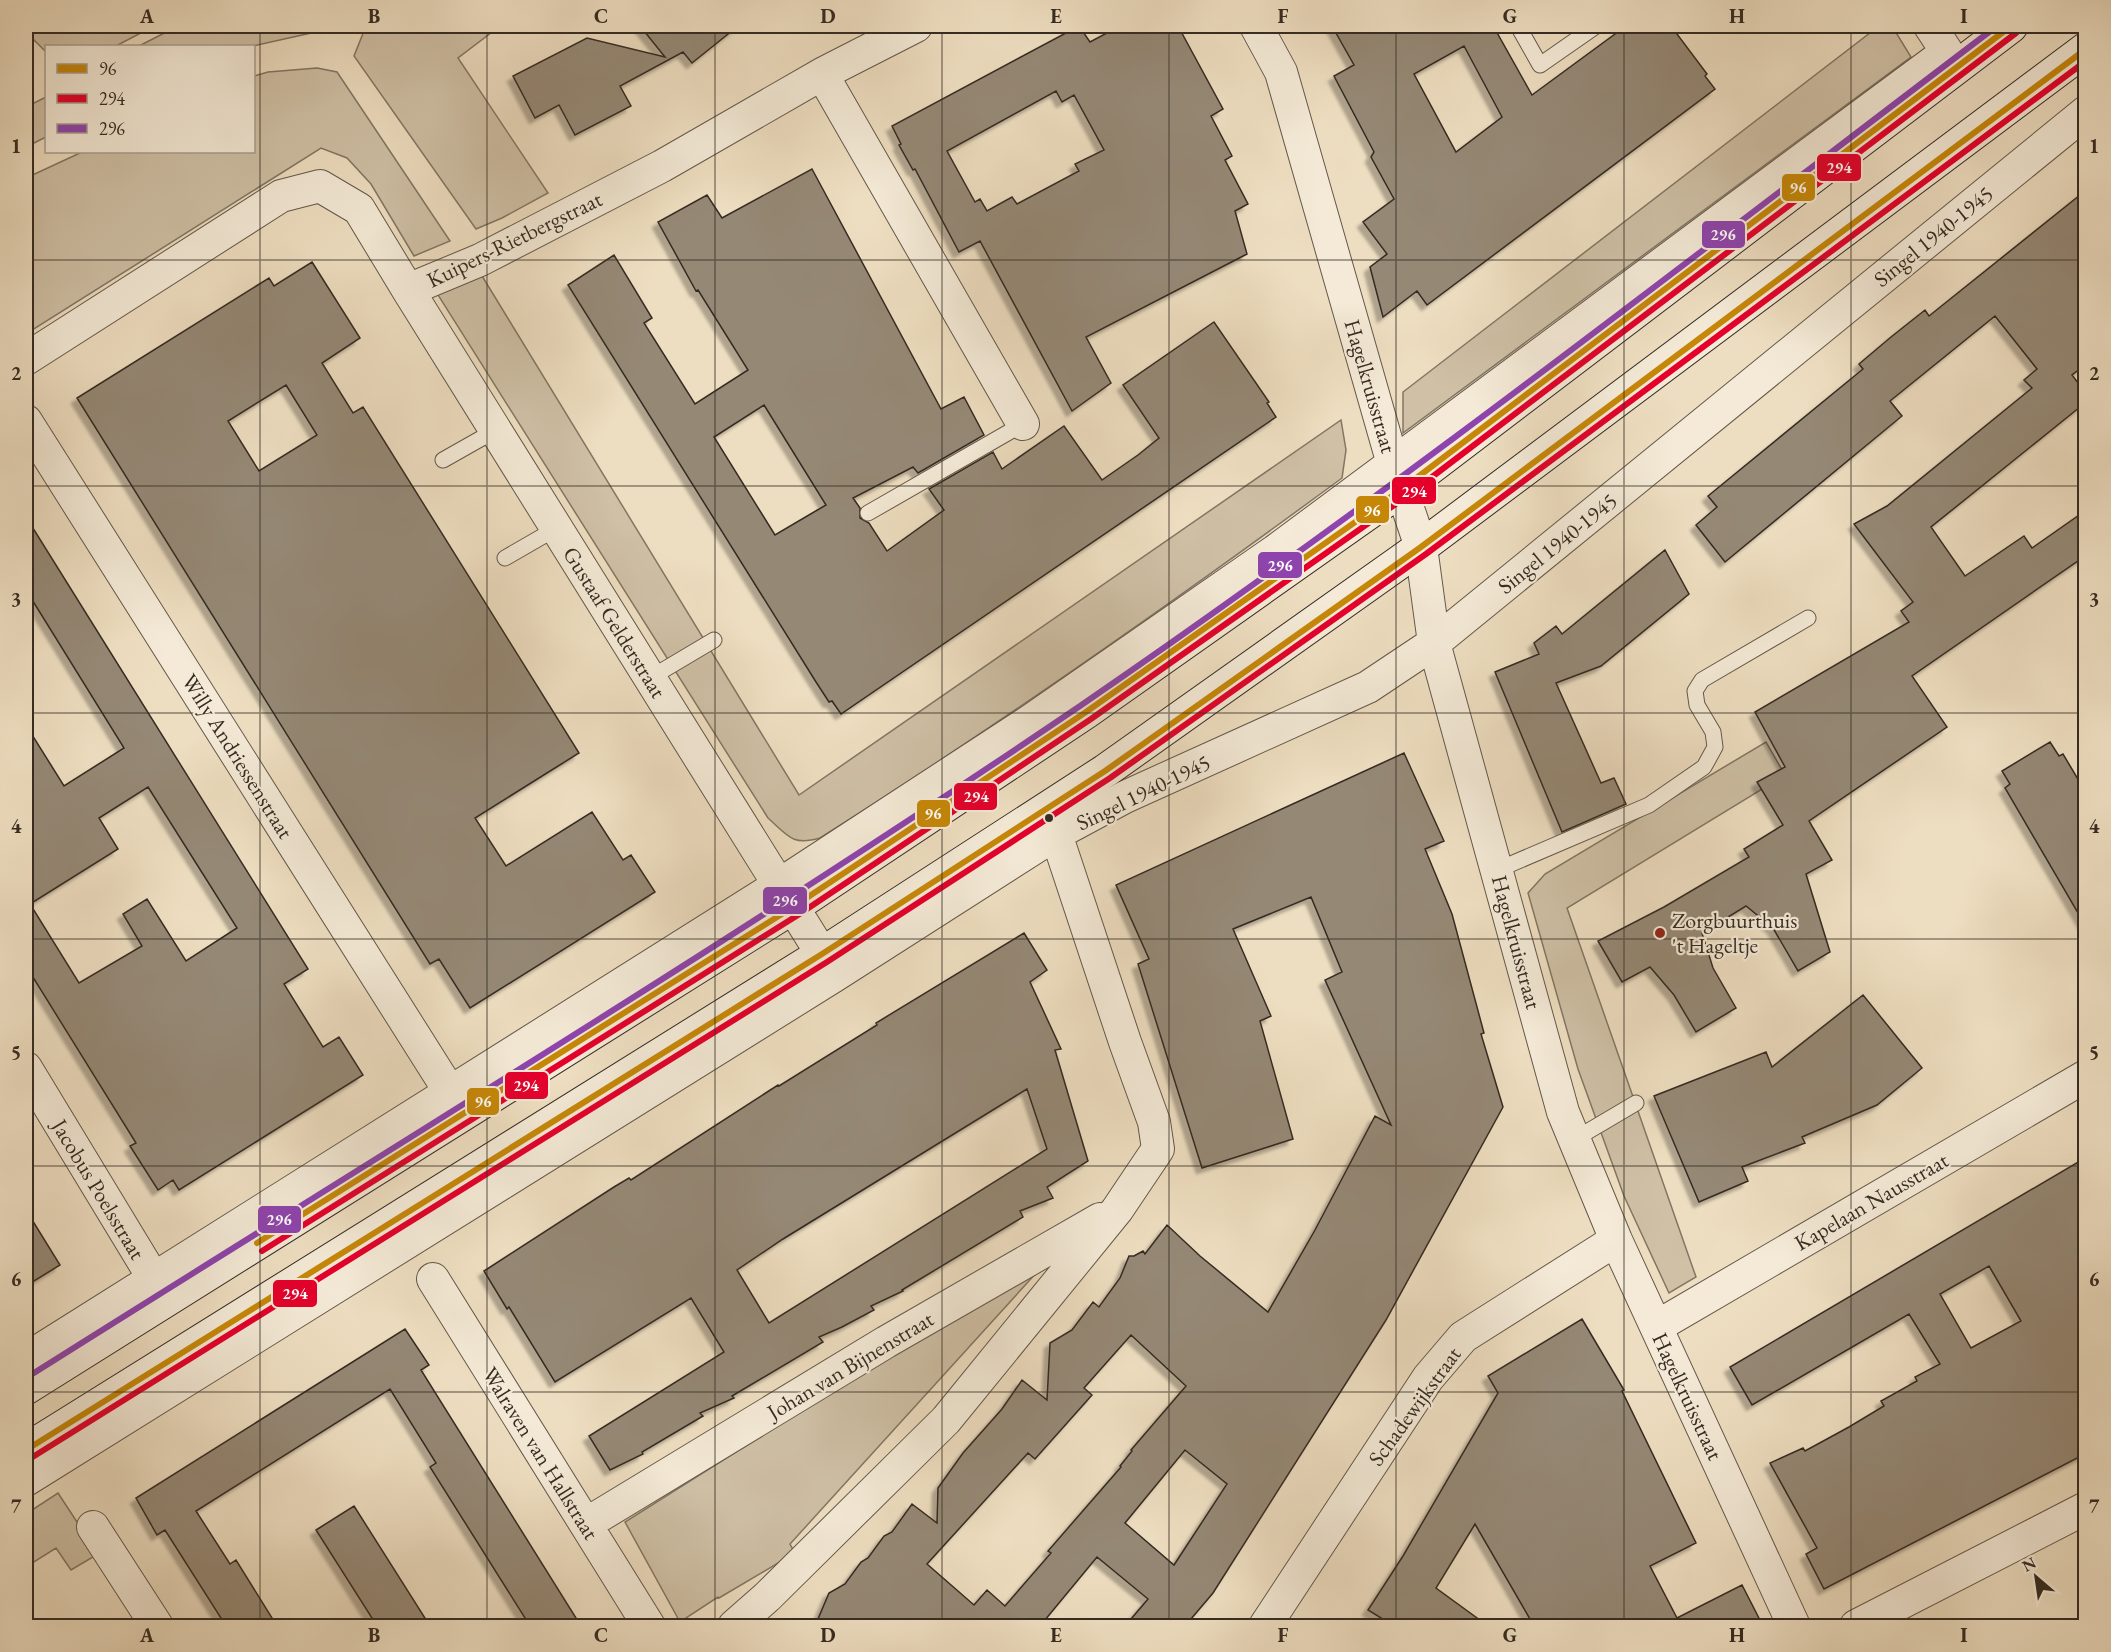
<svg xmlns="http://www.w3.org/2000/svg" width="2111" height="1652" font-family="'EB Garamond',serif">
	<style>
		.green { fill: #cfc0a6; stroke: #827664; stroke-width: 1.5 }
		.building { fill: #958875; stroke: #352b22; stroke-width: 1.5; fill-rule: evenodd; filter: url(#shadow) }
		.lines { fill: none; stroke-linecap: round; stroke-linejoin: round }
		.lane-casing { stroke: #63584a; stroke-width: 17 }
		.street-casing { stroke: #63584a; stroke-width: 34 }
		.secondary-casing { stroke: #352b22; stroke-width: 35 }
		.lane { stroke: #f4ead7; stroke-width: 15 }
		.street { stroke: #f4ead7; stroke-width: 32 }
		.secondary { stroke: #f4ead7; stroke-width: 33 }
		.bus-1-casing { stroke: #f4ead7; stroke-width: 10 }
		.bus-2-casing { stroke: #f4ead7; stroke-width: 10 }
		.bus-3-casing { stroke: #f4ead7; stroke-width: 10 }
		.bus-1 { stroke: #c68708; stroke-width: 6 }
		.bus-2 { stroke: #e4002b; stroke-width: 6 }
		.bus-3 { stroke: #8e44ad; stroke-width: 6 }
		.grid { fill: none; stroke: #352b22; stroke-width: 1.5; stroke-opacity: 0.55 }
		.bus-dot { fill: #352b22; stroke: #f4ead7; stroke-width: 2 }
		.poi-dot { fill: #8f2418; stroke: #f4ead7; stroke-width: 2 }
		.labels { text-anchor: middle; stroke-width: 4.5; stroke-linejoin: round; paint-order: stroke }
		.street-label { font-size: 22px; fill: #352b22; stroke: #f4ead7 }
		.poi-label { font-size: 22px; fill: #352b22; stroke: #f4ead7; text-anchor: start }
		.line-badge { stroke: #f4ead7; stroke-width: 2 }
		.badge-label { font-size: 16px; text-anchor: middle; font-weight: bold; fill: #fff }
		.neatline { fill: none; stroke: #352b22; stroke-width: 2 }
		.grid-label { font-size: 20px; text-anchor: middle; font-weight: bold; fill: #352b22 }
	</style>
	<defs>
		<filter id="shadow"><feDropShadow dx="-5.5" dy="5.5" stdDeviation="1.5" flood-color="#0004"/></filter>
	</defs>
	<rect width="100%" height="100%" fill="#eedec1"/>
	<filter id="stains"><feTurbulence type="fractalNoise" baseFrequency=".00333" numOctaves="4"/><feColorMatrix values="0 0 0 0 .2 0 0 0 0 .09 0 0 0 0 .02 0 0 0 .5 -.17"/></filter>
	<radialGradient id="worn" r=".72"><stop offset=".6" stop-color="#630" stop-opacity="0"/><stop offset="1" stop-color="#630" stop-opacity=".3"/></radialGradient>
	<path class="green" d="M26 26H154L116 46H46V52L31 37 26 41Z
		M178 26H323L320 31 253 46H139Z
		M366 26H500L458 58 548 193 502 218 476 229 354 56Z
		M1879 26H1892L1911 57 1403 433V392Z
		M317 68 337 72 450 241 414 256 371 184 347 158 321 148 26 334V178L82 152H254V76L268 72Z
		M46 97V137L26 147V107Z
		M479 271 799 795 1341 420 1346 450 1342 478C1171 604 999 725 820 838 792 846 788 836 768 818L433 287Z
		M1766 742 1785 775 1567 908 1696 1277 1669 1293 1624 1196 1578 1069 1528 893 1545 874Z
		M1058 1249 790 1544 795 1553 719 1598 718 1597 680 1622 625 1522Z
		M58 1493 98 1554 71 1570 56 1548 26 1567V1514Z"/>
	<path class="building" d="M640 26H738L692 63 683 52 620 86 631 106 575 135 559 105 535 118 513 76 587 38 665 57Z
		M1079 26 1090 42 1120 26H1178L1223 109 1211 116 1232 156 1225 160 1248 204 1235 211 1247 254 1086 337 1111 383 1072 411 980 241 959 252 915 169 913 170 899 145 901 144 892 126ZM1056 91 1062 102 1074 95 1104 150 1075 164 1079 171 1017 204 1012 197 987 211 980 199 975 202 947 151Z
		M1332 26H1501L1495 29 1532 95 1626 26H1671L1707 74 1705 76 1715 89 1427 305 1417 291 1383 317 1370 267 1387 254 1363 222 1394 199 1371 157 1374 152 1334 76 1354 65ZM1464 46 1502 117 1456 152 1414 74Z
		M812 169 941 409 964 397 984 435 918 473 913 467 853 498 860 508V518L869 523 887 551 944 510 929 489 993 452 1002 469 1064 426 1102 480 1138 455 1159 438 1123 385 1214 322 1269 402 1267 403 1276 417 841 714 832 701 829 702 816 682 568 285 614 255 652 318 644 323 695 404 748 370 698 290 696 291 658 222 707 195 722 218ZM764 405 826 505 775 535 714 437Z
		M2085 191V365L2072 375 2085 392V403L1931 527 1965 576 2024 536 2032 548 2085 511V556L1912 676 1947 727 1809 821 1832 860 1806 874 1830 952 1798 971 1773 928 1746 906 1702 933 1713 968 1736 1008 1696 1032 1674 995 1650 967 1622 982 1598 941 1664 907 1749 857 1744 849 1783 825 1757 782 1785 767 1755 712 1909 622 1901 611 1913 602 1854 524 1887 506 2032 388 2024 380 2037 369 1995 316 1890 401 1902 416 1725 562 1696 525 1717 507 1708 496 1863 369 1859 364 1891 337 1925 310 1929 316Z
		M312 262 360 338 322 363 353 413 363 407 579 753 475 818 506 866 592 812 623 860 631 855 655 892 470 1008 439 959 430 964 77 398 269 278 274 286ZM286 385 317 435 259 471 228 421Z
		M26 517 308 969 284 984 323 1047 339 1037 363 1075 179 1190 173 1180 158 1190 130 1146 136 1143 26 966V725L64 786 124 748 26 590ZM148 787 237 928 186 961 147 899 123 914 142 946 79 983 30 904 118 849 99 818Z
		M1665 550 1689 594 1601 666 1556 683 1601 783 1614 778 1626 804 1562 832 1495 672 1539 654 1534 643 1556 626 1562 634Z
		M2050 742 2059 756 2063 754 2085 791V925L2005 788 2010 784 2002 771Z
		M1404 753 1444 841 1425 849 1452 914 1484 1033 1481 1034 1503 1107 1386 1320 1213 1593 1185 1626H1125L1148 1599 1097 1557 1040 1626H815L829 1593 845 1584 861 1562 868 1558 884 1536 892 1532 912 1504 937 1523 938 1488 963 1453 1002 1409 1022 1380 1047 1400 1050 1343 1072 1330 1093 1302 1099 1307 1120 1278 1129 1256H1134L1143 1251 1145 1254 1167 1225 1200 1256 1268 1312 1315 1230 1375 1116 1391 1125 1325 980 1342 972 1311 897 1233 929 1271 1016 1260 1021 1293 1139 1202 1168 1138 964 1149 959 1116 885ZM1131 1335 1186 1386 1131 1450 1132 1451 1120 1466 1121 1467 1048 1551 1051 1553 1005 1606 987 1590 974 1605 927 1564 1028 1453 1035 1459 1092 1395 1084 1388ZM1185 1450 1227 1484 1174 1565 1125 1523Z
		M1024 933 1047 970 1030 982 1061 1049 1055 1050 1088 1161 1047 1187 1053 1198 1020 1211 1023 1217 902 1290 903 1291 871 1306 874 1310 842 1327 819 1337 823 1342 732 1396 734 1398 700 1413 703 1416 642 1452 643 1454 610 1470 589 1436 724 1352 691 1298 555 1382 509 1307 507 1309 484 1271 614 1187 629 1178 631 1180 778 1085 779 1086 877 1025 876 1023ZM1027 1089 1047 1149 769 1323 737 1270 783 1239Z
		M1863 995 1922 1068 1877 1105 1802 1137 1805 1143 1742 1167 1748 1181 1699 1202 1654 1096 1766 1052 1772 1067Z
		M2085 1158V1454L1824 1589 1806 1554 1817 1548 1770 1463 1803 1448 1805 1451 1849 1427 1884 1406 1881 1401 1917 1381 1915 1377 1940 1364 1909 1314 1752 1405 1730 1367ZM1989 1266 2021 1321 1971 1348 1940 1294Z
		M26 1210 60 1265 26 1286Z
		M1582 1319 1624 1390 1622 1391 1696 1543 1650 1566 1677 1618 1742 1585 1763 1626H1534L1475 1524 1436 1588 1488 1626H1394L1368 1610 1403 1556 1498 1393 1488 1376Z
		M405 1329 429 1365 421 1370 581 1626H530L430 1467 436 1463 390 1389 196 1511 230 1564 236 1560 277 1626H226L165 1530 157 1535 136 1498Z
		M354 1506 430 1626H377L316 1530Z"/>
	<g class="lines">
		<g class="lane-casing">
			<path id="lane" d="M1518 26 1540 65 1596 26
				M443 460 496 430
				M868 513 1023 424
				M505 558 557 528
				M650 678 714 640
				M1497 870 1649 805 1704 767 1715 747 1713 732 1697 705 1695 691 1702 680 1808 618
				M1575 1139 1636 1103"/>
		</g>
		<g class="street-casing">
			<path id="street" d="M1256 26 1281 72 1393 464 1421 547 1434 643 1563 1112 1616 1240 1794 1626
				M822 74 1023 424
				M408 290 822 954
				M26 359 281 196 320 186 359 209 408 290 480 260 662 166 822 74 916 26
				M26 421 450 1092
				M26 1068 154 1279
				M433 1279 649 1626
				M1656 1327 2086 1076
				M26 1359 779 885 1033 719 1275 551 1947 52 1930 26
				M26 1480 834 976 1056 834 1125 797 1368 687 1434 643 2086 112
				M586 1524 886 1342 1100 1219
				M93 1527 157 1626
				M734 1626 767 1597 946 1420 1117 1210 1158 1149 1154 1122 1125 1042 1056 834
				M1265 1626 1428 1378 1463 1337 1616 1240
				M1856 1626 2086 1508"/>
		</g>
		<g class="secondary-casing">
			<path id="secondary" d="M26 1388 793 907 1086 712 1402 489 2011 26
				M26 1450 822 954 1105 771 1421 547 2086 49"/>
		</g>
		<use href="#lane" class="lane"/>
		<use href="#street" class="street"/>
		<use href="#secondary" class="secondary"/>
		<g class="bus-1-casing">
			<path id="bus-1" d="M257 1243 793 907 1086 712 1402 489 2011 26
				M26 1450 822 954 1105 771 1421 547 2086 49"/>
		</g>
		<g class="bus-2-casing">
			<path id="bus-2" d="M262 1251 798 915 1091 719 1407 496 2016 33
				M31 1458 827 962 1110 778 1426 554 2086 61"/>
		</g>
		<g class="bus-3-casing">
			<path id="bus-3" d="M26 1378C378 1156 735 940 1080 706 1394 491 1694 256 1997 26"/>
		</g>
		<use href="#bus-1" class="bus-1"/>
		<use href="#bus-2" class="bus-2"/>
		<use href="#bus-3" class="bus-3"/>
	</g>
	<path class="grid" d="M260 26V1626M487 26V1626M715 26V1626M942 26V1626M1169 26V1626M1396 26V1626M1624 26V1626M1851 26V1626M26 260H2086M26 486H2086M26 713H2086M26 939H2086M26 1166H2086M26 1392H2086"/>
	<circle class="bus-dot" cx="1049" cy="818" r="5"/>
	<circle class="poi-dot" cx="1660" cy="933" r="6"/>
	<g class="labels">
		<g class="street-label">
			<text transform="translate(1933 236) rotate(-39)" y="8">Singel 1940-1945</text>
			<text transform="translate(514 239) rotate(-26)" y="8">Kuipers-Rietbergstraat</text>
			<text transform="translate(1371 386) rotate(74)" y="8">Hagelkruisstraat</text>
			<text transform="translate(1557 543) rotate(-39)" y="8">Singel 1940-1945</text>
			<text transform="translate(615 622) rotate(58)" y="8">Gustaaf Gelderstraat</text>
			<text transform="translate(238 756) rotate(58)" y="8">Willy Andriessenstraat</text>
			<text transform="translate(1143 792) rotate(-26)" y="8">Singel 1940-1945</text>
			<text transform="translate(1517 942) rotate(75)" y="8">Hagelkruisstraat</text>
			<text transform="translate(99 1189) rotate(59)" y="8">Jacobus Poelsstraat</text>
			<text transform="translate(1871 1201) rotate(-30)" y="8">Kapelaan Nausstraat</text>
			<text transform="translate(850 1365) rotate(-31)" y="8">Johan van Bijnenstraat</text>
			<text transform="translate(1688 1396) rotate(65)" y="8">Hagelkruisstraat</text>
			<text transform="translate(1414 1406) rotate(-54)" y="8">Schadewijkstraat</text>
			<text transform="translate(541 1453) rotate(58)" y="8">Walraven van Hallstraat</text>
		</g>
		<g class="poi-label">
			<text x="1672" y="928">Zorgbuurthuis<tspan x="1672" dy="25">'t Hageltje</tspan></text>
		</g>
	</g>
	<g class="line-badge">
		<rect x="1816" y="153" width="46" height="29" rx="6" fill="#e4002b"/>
		<rect x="1781" y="173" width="35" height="29" rx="6" fill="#c68708"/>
		<rect x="1701" y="220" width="45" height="29" rx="6" fill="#8e44ad"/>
		<rect x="1391" y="476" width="46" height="29" rx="6" fill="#e4002b"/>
		<rect x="1355" y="495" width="35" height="29" rx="6" fill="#c68708"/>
		<rect x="1257" y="551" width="46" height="28" rx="6" fill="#8e44ad"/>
		<rect x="953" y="782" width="45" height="29" rx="6" fill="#e4002b"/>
		<rect x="916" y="799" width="35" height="29" rx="6" fill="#c68708"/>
		<rect x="762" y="886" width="46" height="29" rx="6" fill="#8e44ad"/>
		<rect x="504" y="1071" width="45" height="29" rx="6" fill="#e4002b"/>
		<rect x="466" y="1087" width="34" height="29" rx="6" fill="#c68708"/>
		<rect x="257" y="1205" width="45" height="29" rx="6" fill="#8e44ad"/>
		<rect x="272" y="1279" width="46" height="29" rx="6" fill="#e4002b"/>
	</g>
	<g class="badge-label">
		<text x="1839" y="173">294</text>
		<text x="1798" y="193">96</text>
		<text x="1723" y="240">296</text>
		<text x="1414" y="497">294</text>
		<text x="1372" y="516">96</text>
		<text x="1280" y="571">296</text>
		<text x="976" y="802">294</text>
		<text x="933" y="819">96</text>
		<text x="785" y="906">296</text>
		<text x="526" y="1091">294</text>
		<text x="483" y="1107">96</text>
		<text x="279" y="1225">296</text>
		<text x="295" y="1299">294</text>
	</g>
	<rect width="2111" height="1652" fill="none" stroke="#eedec1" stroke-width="66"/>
	<rect x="45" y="45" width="210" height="108" fill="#f4ead7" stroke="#a89e8f" stroke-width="1.5"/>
	<rect x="57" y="64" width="30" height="9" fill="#c68708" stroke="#a89e8f" stroke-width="1.5"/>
	<text x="99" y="75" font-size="18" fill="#352b22">96</text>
	<rect x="57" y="94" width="30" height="9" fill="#e4002b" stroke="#a89e8f" stroke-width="1.5"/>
	<text x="99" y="105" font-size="18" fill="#352b22">294</text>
	<rect x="57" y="124" width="30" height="9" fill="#8e44ad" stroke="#a89e8f" stroke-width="1.5"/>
	<text x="99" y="135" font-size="18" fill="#352b22">296</text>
	<g transform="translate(2036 1577) rotate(331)" stroke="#f4ead7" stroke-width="4.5" paint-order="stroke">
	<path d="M0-4.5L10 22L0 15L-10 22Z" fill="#352b22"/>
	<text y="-9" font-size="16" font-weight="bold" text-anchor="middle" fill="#352b22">N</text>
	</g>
	<rect x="33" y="33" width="2045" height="1586" class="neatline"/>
	<g class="grid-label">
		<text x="147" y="23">A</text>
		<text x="374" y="23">B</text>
		<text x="601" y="23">C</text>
		<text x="828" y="23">D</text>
		<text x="1056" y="23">E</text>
		<text x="1283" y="23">F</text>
		<text x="1510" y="23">G</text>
		<text x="1737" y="23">H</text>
		<text x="1964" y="23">I</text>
		<text x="16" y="153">1</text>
		<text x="2094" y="153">1</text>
		<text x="16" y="380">2</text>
		<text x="2094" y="380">2</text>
		<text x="16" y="606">3</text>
		<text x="2094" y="606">3</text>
		<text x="16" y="833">4</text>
		<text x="2094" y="833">4</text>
		<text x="16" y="1059">5</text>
		<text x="2094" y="1059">5</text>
		<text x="16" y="1286">6</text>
		<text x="2094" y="1286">6</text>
		<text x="16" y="1513">7</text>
		<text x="2094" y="1513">7</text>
		<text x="147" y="1642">A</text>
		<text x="374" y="1642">B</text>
		<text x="601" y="1642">C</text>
		<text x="828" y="1642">D</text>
		<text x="1056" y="1642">E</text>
		<text x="1283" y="1642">F</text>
		<text x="1510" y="1642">G</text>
		<text x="1737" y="1642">H</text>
		<text x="1964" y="1642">I</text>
	</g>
	<rect width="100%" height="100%" filter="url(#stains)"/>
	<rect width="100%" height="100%" fill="url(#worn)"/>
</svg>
